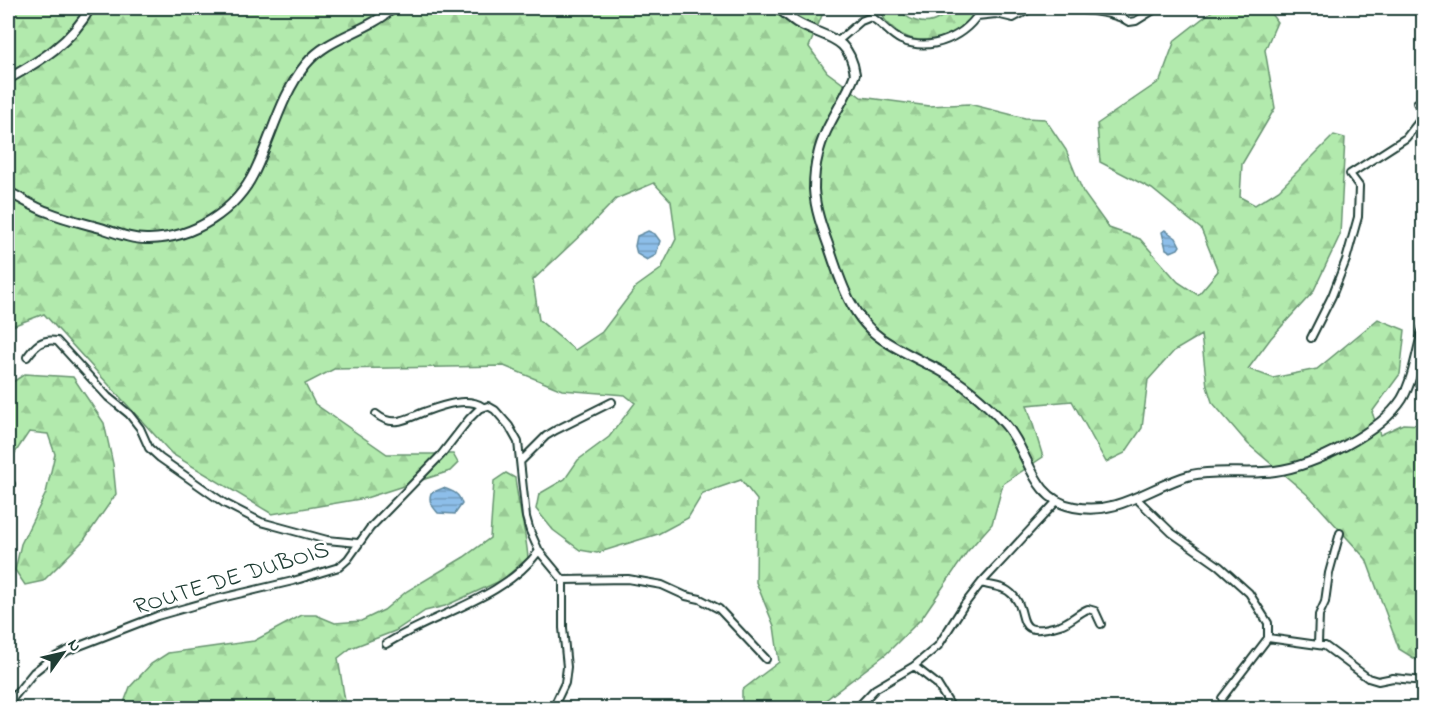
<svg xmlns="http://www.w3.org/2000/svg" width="1431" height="716" font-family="'Indie Flower',sans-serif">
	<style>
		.forest { fill: url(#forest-firs); stroke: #689470; stroke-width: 1.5; fill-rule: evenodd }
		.water { fill: url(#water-rules); stroke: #618aa1; stroke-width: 1.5 }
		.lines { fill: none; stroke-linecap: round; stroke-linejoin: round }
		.minor-casing { stroke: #1f3d34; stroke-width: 10 }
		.major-casing { stroke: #1f3d34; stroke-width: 12 }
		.minor { stroke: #fff; stroke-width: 6 }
		.major { stroke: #fff; stroke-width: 8 }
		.labels { text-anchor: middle; stroke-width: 5; stroke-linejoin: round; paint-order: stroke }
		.street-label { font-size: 24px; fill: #1f3d34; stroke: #fff }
	</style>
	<defs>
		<pattern id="forest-firs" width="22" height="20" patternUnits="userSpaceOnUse" patternTransform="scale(1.5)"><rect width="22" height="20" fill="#b2eaad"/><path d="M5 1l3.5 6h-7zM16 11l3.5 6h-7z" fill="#99ca95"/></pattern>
		<pattern id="water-rules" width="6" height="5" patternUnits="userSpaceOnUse" patternTransform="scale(1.5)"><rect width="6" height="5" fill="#8dbee9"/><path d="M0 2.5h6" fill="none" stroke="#739cbe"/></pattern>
	</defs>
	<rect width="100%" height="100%" fill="#fff"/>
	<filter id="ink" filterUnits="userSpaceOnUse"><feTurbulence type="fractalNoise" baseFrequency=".0167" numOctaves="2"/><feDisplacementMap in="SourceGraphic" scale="12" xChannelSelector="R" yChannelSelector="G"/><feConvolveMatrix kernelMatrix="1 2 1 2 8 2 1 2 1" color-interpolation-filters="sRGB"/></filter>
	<g filter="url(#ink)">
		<path class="forest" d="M8 8H825L809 47 827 72 861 97 929 106 969 104 1025 118 1045 119 1066 150 1083 192 1109 228 1140 239 1178 282 1198 295 1218 271 1201 229 1152 189 1100 162 1097 124 1160 81 1175 40 1216 8H1267L1277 22 1265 50 1275 108 1242 164 1240 197 1255 205 1279 190 1334 135 1345 138 1340 235 1313 292 1271 338 1248 369 1273 378 1317 369 1378 319 1405 330 1400 374 1372 412 1380 435 1403 424 1423 425V664L1399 649 1366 559 1310 497 1248 444 1212 402 1207 386 1201 335 1174 351 1148 380 1142 428 1125 453 1106 462 1072 401 1027 405 1043 457 1003 484 992 524 967 552 921 619 886 654 815 708H747L742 704V690L779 662 774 626 756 582 757 500 741 480 703 493 688 518 658 534 597 553 580 550 553 530 536 509 539 494 565 479 578 460 609 437 635 403 625 395 562 390 504 366 334 369 305 384 315 404 387 454H453L458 463 450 471 366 498 272 514 172 454 44 314 12 326 8 333ZM654 183 671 201 676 239 661 269 636 287 602 332 575 350 539 320 533 280 586 230 616 199Z
			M882 8H899C905 20 925 27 938 19 943 17 947 13 951 10V8H979C964 38 918 53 892 27 885 21 881 16 882 8Z
			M25 374 73 377 104 423 113 464 116 494 84 540 43 581 25 585 15 570 21 544 46 493 55 454 48 434 29 432 13 456 8 460V385Z
			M506 473 515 478C518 505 526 531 528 558L502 580 445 606 425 611 395 631 351 648 338 658 345 701 344 708H122L130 687 151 664 168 653 254 641 302 615H316L335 623 361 621 384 610 407 591 464 557 490 538 494 481Z"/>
		<path class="water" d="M1165 230 1176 238 1180 246 1178 249 1171 252 1166 249 1162 232Z
			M648 231 655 234 660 241 656 255 647 260 637 254 635 246 637 236Z
			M443 488C453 491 459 493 462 504L455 514 438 513C432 506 428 502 431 493Z"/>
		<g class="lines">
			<g class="minor-casing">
				<path id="minor" d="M1070 8C1090 12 1112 11 1129 22L1136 21 1157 8
					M977 16 996 14 1013 18 1032 8
					M838 41 861 21 871 17C882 23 890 35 901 40 932 53 967 36 982 8
					M1417 103 1424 108
					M1311 338 1332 296 1346 260 1358 217 1359 186 1350 174 1406 138 1424 115
					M27 357C35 346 42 338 57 341L108 397 129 414 140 428 149 448 160 458 224 503 261 522 327 540 358 543
					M376 414C393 428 406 419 424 412 441 406 467 396 483 407
					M521 461 546 436 556 430 612 402
					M8 485 11 484
					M1137 499 1172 533 1219 566 1249 593 1268 623V638L1325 646 1368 678 1378 681 1393 678 1424 681
					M563 580 628 579 662 585 686 596 700 599 719 609 766 659
					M981 583C990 586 1001 586 1008 591 1034 609 1007 641 1060 625 1070 622 1078 613 1088 609L1095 611 1101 624
					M386 644C437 612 502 600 539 551
					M1318 644 1319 615 1325 602 1329 573 1340 533
					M914 666 937 684 952 708
					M1222 698 1268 638
					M8 704 34 672 49 660 69 650 157 616 217 599 293 581 339 567 348 559 370 528 441 455 469 419 479 409 488 406 495 410 509 426 518 442 526 517 530 531 539 551 563 580V628L567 667 565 683 553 708
					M857 708 875 689 914 666 938 646 964 605 981 583 1056 502"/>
			</g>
			<g class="major-casing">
				<path id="major" d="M777 8C784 12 790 18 796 22 825 39 849 34 855 74 845 102 824 126 818 155 815 166 814 178 814 189 815 209 822 228 829 247 840 280 851 318 882 339 900 351 920 360 939 370 963 383 986 403 1004 423 1030 451 1030 499 1074 507 1119 516 1150 486 1191 475 1219 469 1248 475 1275 471 1314 466 1381 432 1402 399 1414 378 1417 351 1424 328
					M8 79C40 61 72 42 90 8
					M8 192C21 198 34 207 48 212 65 219 83 223 101 228 116 233 134 240 149 239 194 238 236 211 255 171 272 136 281 95 306 64 329 36 368 32 393 8"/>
			</g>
			<use href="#minor" class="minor"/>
			<use href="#major" class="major"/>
		</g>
	</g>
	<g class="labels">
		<g class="street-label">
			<text transform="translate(231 577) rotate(-17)" y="8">ROUTE DE DUBOIS</text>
		</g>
	</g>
	<rect width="1431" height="716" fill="none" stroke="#fff" stroke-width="30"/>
	<rect x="15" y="15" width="1401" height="686" fill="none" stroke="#1f3d34" stroke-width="2" filter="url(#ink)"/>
	<g transform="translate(63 653) rotate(56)" stroke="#ffffff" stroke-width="4.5" paint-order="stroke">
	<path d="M0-4.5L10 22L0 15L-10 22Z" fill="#1f3d34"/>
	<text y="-9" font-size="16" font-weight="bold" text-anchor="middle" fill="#1f3d34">N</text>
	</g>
</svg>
